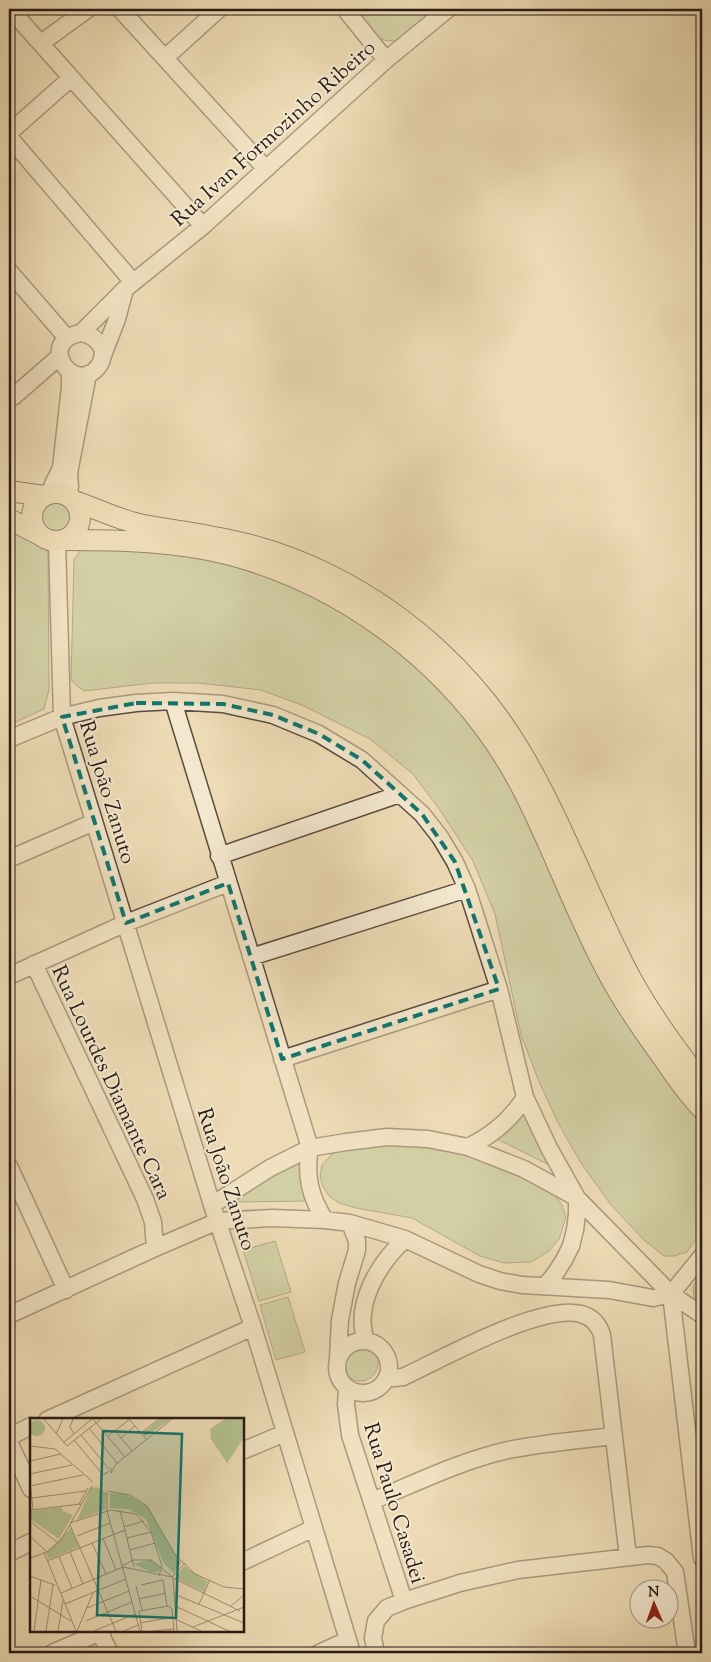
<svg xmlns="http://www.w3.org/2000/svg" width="711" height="1662" font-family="'Sorts Mill Goudy',serif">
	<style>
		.green { fill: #b3c192; stroke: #6e6e54 }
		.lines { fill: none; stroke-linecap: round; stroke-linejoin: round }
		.minor-casing { stroke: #5a4b3e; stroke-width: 19 }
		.major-casing { stroke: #291b16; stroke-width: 22 }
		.minor { stroke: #f3e8cf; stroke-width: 16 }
		.major { stroke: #eddbb5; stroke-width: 20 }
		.marked { fill: none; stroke: #0f766e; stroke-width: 4; stroke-dasharray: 10 6; stroke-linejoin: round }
		.labels { text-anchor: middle; stroke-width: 4; stroke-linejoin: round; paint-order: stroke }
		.street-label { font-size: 21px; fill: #291b16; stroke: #f3e8cf }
		.inset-road { fill: none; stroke: #9f8e75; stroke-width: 1 }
		.view { fill: #0f766e; fill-opacity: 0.15; stroke: #0f766e; stroke-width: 2.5 }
		.inset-edge { fill: none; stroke: #291b16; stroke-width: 2.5 }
	</style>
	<rect width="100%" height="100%" fill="#eddbb5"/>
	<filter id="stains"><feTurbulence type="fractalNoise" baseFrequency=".004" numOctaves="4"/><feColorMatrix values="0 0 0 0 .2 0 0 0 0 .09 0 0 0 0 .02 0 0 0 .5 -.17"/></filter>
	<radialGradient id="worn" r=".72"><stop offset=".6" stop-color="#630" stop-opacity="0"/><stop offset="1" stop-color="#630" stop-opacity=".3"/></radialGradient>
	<path class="green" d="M357 9H438L400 40C393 41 386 42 380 38 373 33 359 16 357 9Z
		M41 516a16 16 0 1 1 32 0a16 16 0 1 1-32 0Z
		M9 526 36 538 48 552 49 690 44 709 9 725Z
		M100 545 225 561 286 582 347 613 403 650 494 748 702 1115V1230L687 1252 674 1256H664L644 1240 611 1205 581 1163 557 1121 538 1079 521 1035 495 914 473 861 440 810 413 774 370 739 304 706 261 690 198 683H153L84 691 77 686 71 680 74 560 80 551Z
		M523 1109 550 1164 545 1163 497 1139Z
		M394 1141 461 1148 550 1189 562 1205 566 1217 559 1239 549 1251 531 1262 504 1263 480 1256 412 1218 356 1208 339 1203 329 1196 323 1187 320 1176 322 1165 333 1153 359 1145Z
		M304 1156 307 1201 239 1202 235 1197Z
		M275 1241 291 1292 259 1301 243 1250Z
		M702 1274V1305L694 1300 693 1286Z
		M288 1297 305 1352 276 1360 260 1305Z
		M342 1363a18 18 0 1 1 36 0a18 18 0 1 1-36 0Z"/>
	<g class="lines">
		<g class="minor-casing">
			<path id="minor" d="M10 9 203 226
				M120 9 266 169
				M345 9 386 60
				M41 43 88 9
				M165 58 219 9
				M9 133 71 78
				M9 137 133 282
				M9 271 67 338
				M81 333C98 336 110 351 98 367 74 397 35 341 81 333L125 289 203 226 386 60 448 9
				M102 358 117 319 125 289
				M9 392 13 397 60 356
				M51 494 53 484 61 468 70 387V372
				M68 496 70 487 69 473 88 374
				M57 542 62 717 212 1205 253 1327 352 1653
				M173 701 310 1148C305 1175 310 1197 325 1220
				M9 739 62 717 99 708 136 703 173 701 223 704 273 715 319 734 362 760 422 814 440 837 455 862 467 889 499 989 525 1097 549 1148 577 1198V1214L575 1230 571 1246 564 1260 555 1274 545 1286
				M219 856 400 794
				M9 859 94 822
				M251 957 467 889
				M34 964 145 1199 153 1222 155 1248
				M9 976 126 923 228 883
				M282 1059 499 989
				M468 1147C493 1135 511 1120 525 1097
				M9 1166 66 1290
				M212 1205 270 1168 310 1148 346 1142 387 1137 428 1139 468 1147 524 1169 577 1198 671 1294 702 1315
				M671 1294 702 1558
				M671 1294 702 1256
				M9 1315 155 1248 218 1221 272 1218 325 1220 350 1223 405 1239 479 1274 500 1281 522 1285 609 1290 653 1298 671 1294
				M337 1367a26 26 0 1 1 52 0a26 26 0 1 1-52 0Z
				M366 1341C353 1305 379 1263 405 1239
				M338 1358 340 1320 347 1283 357 1250V1241L350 1223
				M387 1377 395 1378 403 1377C442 1359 541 1303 581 1314 592 1317 599 1325 602 1335L628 1557
				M347 1388 346 1404 350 1435 404 1601
				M47 1420 253 1327
				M9 1437 31 1426
				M9 1442 31 1489
				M242 1451 285 1433
				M372 1501C416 1483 460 1461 508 1450 543 1443 579 1440 614 1436
				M9 1553 31 1542
				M242 1562 314 1528
				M99 1631 110 1653
				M52 1653 103 1631
				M319 1653 348 1640
				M376 1653 373 1638 376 1621 387 1608 404 1601 460 1583 518 1570 648 1555 658 1556 666 1561 675 1572 687 1653"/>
		</g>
		<g class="major-casing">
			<path id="major" d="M9 491 44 496
				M32 517a24 24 0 1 1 48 0a24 24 0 1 1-48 0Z
				M74 501C95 508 117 519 139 524 168 530 199 533 229 540 264 547 300 560 332 576 411 616 479 679 523 755 562 822 589 896 624 965 645 1007 674 1046 702 1083
				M9 519 40 535
				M65 540C120 540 177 541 231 555 356 589 465 676 524 792 555 853 577 917 610 977 625 1005 644 1032 663 1058 675 1076 687 1093 702 1109"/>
		</g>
		<use href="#minor" class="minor"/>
		<use href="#major" class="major"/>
	</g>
	<path d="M0 0H711V1662H0ZM136 703 223 704 273 715 319 734 362 760 422 814 455 862 499 989 282 1059 228 883 126 923 62 717Z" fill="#eddbb5" fill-opacity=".55" fill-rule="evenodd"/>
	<path class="marked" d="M136 703 223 704 273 715 319 734 362 760 422 814 455 862 499 989 282 1059 228 883 126 923 62 717Z"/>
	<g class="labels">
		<g class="street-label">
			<text transform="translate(273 133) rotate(-42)" y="7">Rua Ivan Formozinho Ribeiro</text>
			<text transform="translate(108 792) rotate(73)" y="7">Rua João Zanuto</text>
			<text transform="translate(112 1082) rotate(65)" y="7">Rua Lourdes Diamante Cara</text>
			<text transform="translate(227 1179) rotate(72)" y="7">Rua João Zanuto</text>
			<text transform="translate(395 1503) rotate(73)" y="7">Rua Paulo Casadei</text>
		</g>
	</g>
	<g transform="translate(30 1418)">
		<rect width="214" height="214" fill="#eddbb5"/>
		<path d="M130 1H141L115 19 113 15ZM195 1H214V20L197 45 181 21 180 11ZM-1 10a8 8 0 1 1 16 0a8 8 0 1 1-16 0ZM67 69 76 75 75 92 47 102 61 70ZM80 75 96 76 118 89 151 145 144 155 133 144 116 101 99 91 80 90ZM31 89 33 93 43 97 29 121 0 101V93ZM41 110 49 129 19 141 16 135ZM120 142 131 149 129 154H121L104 146ZM154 148 178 164 174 174 145 160Z" fill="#b3c192"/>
		<path class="inset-road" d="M14 1 37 28 71 1M43 1 40 9 44 16M63 1 95 39M99 1 116 21M59 10 87 45M85 13 102 33M111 15 129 1M26 16 33 1M51 17 79 51M78 18 100 1M91 20 105 8M44 22 73 57 79 53M33 25 62 1M0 28 25 31 63 64M0 43 31 36M81 50V55L86 46 142 1M0 56 42 47M0 64 3 91M0 68 53 57M78 73 100 77 117 88 145 137 165 156 194 169 214 171M77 74V93L110 213M2 80 56 73M49 86 58 70M0 92 51 86M90 92 104 149M0 103 28 125M40 105 81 92 106 96 121 114 132 148 129 158M40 107 86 213M94 109 114 103M0 118 17 134M47 118 80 105M73 120 86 152M97 120 121 114M62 125 76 156M100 132 125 125M14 134 46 213M40 134 53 166M29 139 42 170M0 140 17 134 31 122 62 68M17 143 95 112M92 148 103 142H121L145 161 210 193M0 158 25 167M142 159 155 145M143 160 147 213M111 167 133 162 137 188M106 168 112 192M31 175 93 149 142 159M144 176 214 205M0 178 41 203M109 181 136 175M35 186 96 161M169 186 180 162M145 188 199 213M201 188 214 177M57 190 99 173M147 202 171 213M56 203 102 184M110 205 143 199M163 209 214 189M4 213 11 162M16 213 23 167M28 213 33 182M47 213 63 175M64 213 105 196M94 213 108 207M112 213 109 193 139 188 142 191 144 213M123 213 144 211"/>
		<path class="view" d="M73 13 152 16 146 200 67 197Z"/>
		<rect width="214" height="214" class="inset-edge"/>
	</g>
	<rect width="711" height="1662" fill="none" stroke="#eddbb5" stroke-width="30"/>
	<rect x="10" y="10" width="691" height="1642" fill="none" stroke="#291b16" stroke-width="2.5"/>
	<rect x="15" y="15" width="681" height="1632" fill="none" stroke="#291b16"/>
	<g transform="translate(654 1604) rotate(358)"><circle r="24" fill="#f3e8cf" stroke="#a29685"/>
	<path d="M0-4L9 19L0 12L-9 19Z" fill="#8f2418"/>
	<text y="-8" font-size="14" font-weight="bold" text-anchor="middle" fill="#291b16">N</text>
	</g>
	<rect width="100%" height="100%" filter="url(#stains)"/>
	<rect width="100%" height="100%" fill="url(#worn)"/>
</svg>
